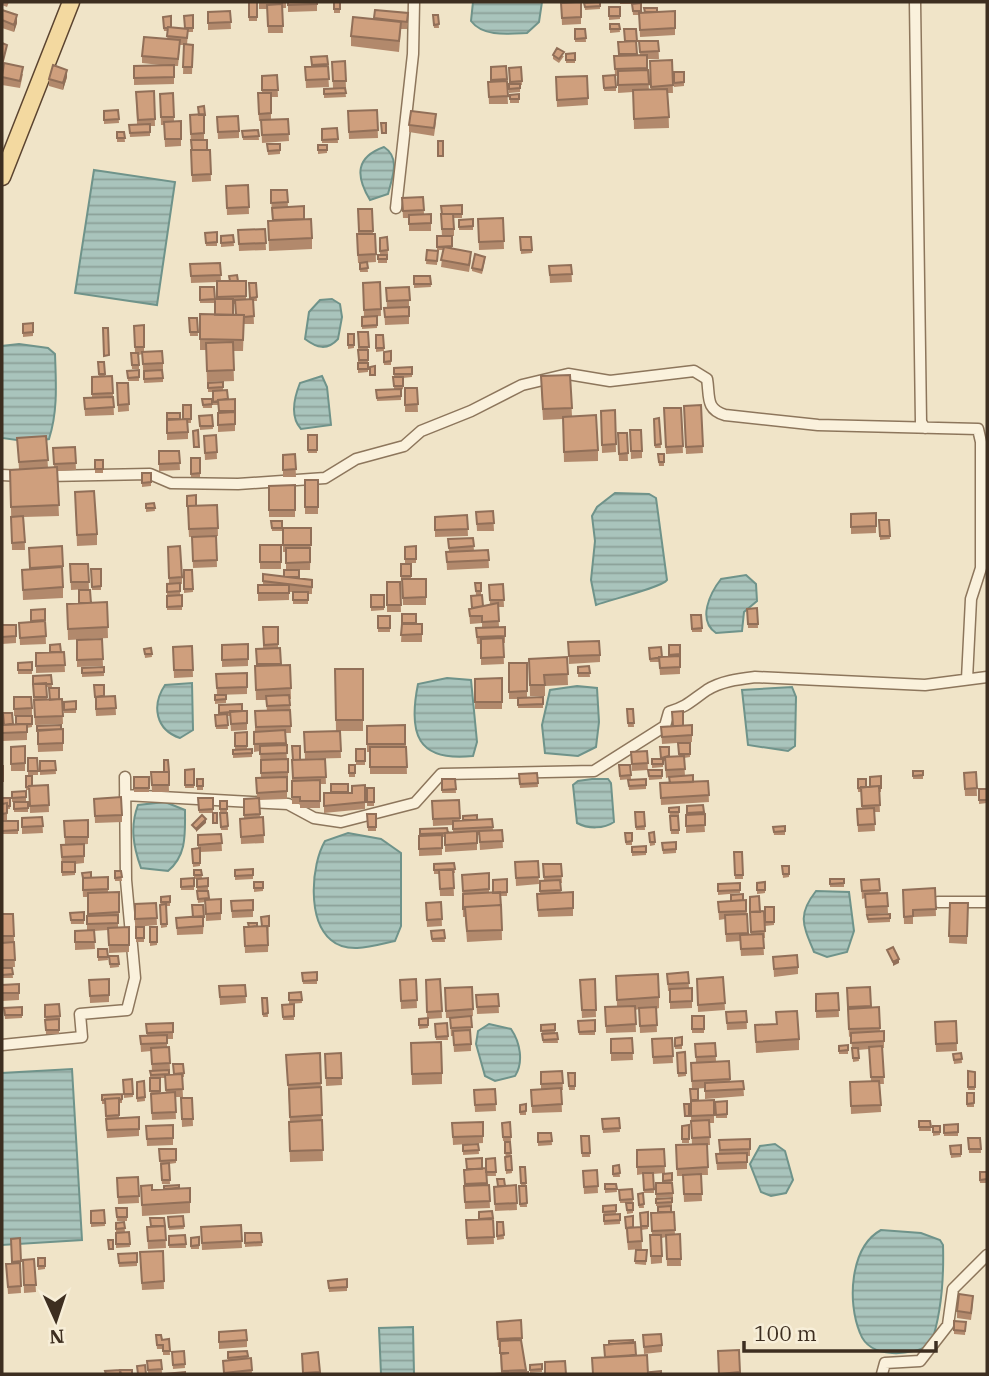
<svg xmlns="http://www.w3.org/2000/svg" width="989" height="1376" font-family="'IBM Plex Serif',serif">
	<style>
		.water { fill: url(#water-rules); stroke: #6f938a; stroke-width: 2 }
		.lines { fill: none; stroke-linecap: round; stroke-linejoin: round }
		.minor-casing { stroke: #8d765c; stroke-width: 13 }
		.primary-casing { stroke: #5b4430; stroke-width: 19 }
		.minor { stroke: #faf1dc; stroke-width: 10 }
		.primary { stroke: #f3d9a0; stroke-width: 16 }
		.wall { fill: #b2896c; fill-rule: evenodd }
		.shaded-wall { fill: #916f58 }
		.building { fill: #cf9f7d; stroke: #916f58; stroke-width: 2 }
	</style>
	<defs>
		<pattern id="water-rules" width="6" height="5" patternUnits="userSpaceOnUse" patternTransform="scale(1.75)"><rect width="6" height="5" fill="#a9c4bc"/><path d="M0 2.5h6" fill="none" stroke="#8ba098"/></pattern>
	</defs>
	<rect width="100%" height="100%" fill="#f0e4c8"/>
	<path class="water" d="M473 2H542L539 22 527 33C508 34 483 37 471 21Z
		M384 147C401 158 392 178 388 194L370 200C355 175 356 157 384 147Z
		M94 170 175 182 157 305 75 293Z
		M332 299 340 304 342 317 338 339C327 351 317 348 305 339L309 312 320 300Z
		M19 344 48 348 55 354C56 383 58 411 49 439L31 442 2 438V346Z
		M322 376 327 387 331 425 301 429C290 417 294 398 300 383Z
		M615 493 649 494 656 498 667 580C663 587 609 600 596 605L591 580 595 541 592 516 597 507Z
		M746 575 756 584 757 601 744 612 742 631 716 633C697 620 710 593 721 579Z
		M447 678 471 680 477 742 473 756C417 762 408 734 418 684Z
		M192 683 193 730 180 738C156 730 151 706 165 685Z
		M577 686 597 688 599 722 596 747 578 756 545 753 542 725 550 690Z
		M792 687 796 697 795 746 788 751 748 745 742 690Z
		M592 779H608L611 783 614 822C604 829 588 829 577 823L573 785 578 781Z
		M165 802 185 810C185 834 187 855 168 871L141 868C133 846 130 826 138 805Z
		M348 833 381 839 401 853V926L395 941C376 945 348 955 331 940 307 920 311 865 325 841Z
		M816 891 849 892 854 931 847 952 827 957 814 952C803 925 797 915 816 891Z
		M489 1024 511 1029C520 1042 524 1062 515 1076L495 1081 485 1076 476 1044 478 1031Z
		M72 1069 82 1240 2 1245V1073Z
		M775 1144 785 1151 793 1180 786 1193 771 1196 761 1192 750 1164 760 1146Z
		M881 1230 921 1233 940 1240 943 1245C944 1280 942 1312 931 1344 912 1356 870 1360 860 1333 847 1302 850 1247 881 1230Z
		M413 1327 414 1374H381L379 1328Z"/>
	<g class="lines">
		<g class="minor-casing">
			<path id="minor" d="M915 2 921 422 925 428
				M396 208 413 54 414 2
				M2 475 21 476
				M47 476 150 474 171 483 238 484 325 478 356 459 404 446 421 431 471 411 522 385 568 374 610 381 694 371 707 379C710 396 705 409 725 415L818 425 978 429 981 442V568L971 599 967 679
				M125 795 288 804 314 818 341 822 415 803 441 774 594 771 665 726 669 712C688 706 691 701 707 690 721 681 739 679 755 677L925 685 987 677
				M938 902H987
				M2 1045 82 1037 80 1014 127 1010 135 978 126 880 125 777
				M882 1374 885 1363 920 1361 948 1325 953 1289 987 1255"/>
		</g>
		<g class="primary-casing">
			<path id="primary" d="M2 177 71 2"/>
		</g>
		<use href="#minor" class="minor"/>
		<use href="#primary" class="primary"/>
	</g>
	<path class="wall" d="M2 2H9L7 7 2 5Z
		M248 2H257V21H249Z
		M259 2H286V8H282L283 33H268L267 9H259Z
		M288 2H317V11L288 12Z
		M334 2H340V13H334Z
		M581 2V24L562 25 561 3Z
		M600 2V9L585 10 584 3Z
		M620 2H643V3H641V13L657 12 675 28V35L640 37 639 15H633L632 4H620Z
		M609 7H620V19L609 20Z
		M2 10 17 23 14 32 2 28Z
		M375 10 408 21 407 29H401L399 52 351 46V36L374 19Z
		M230 11 231 29 208 30V12Z
		M193 15V32H188L187 45H193L192 74H183L184 45H180L178 66H174V84L134 85V66H169L142 63V56L167 39 168 31H164L163 17 171 27 185 29Z
		M433 15H438L439 28H434Z
		M610 24H619L620 32 610 33Z
		M575 29H585L586 42H575Z
		M636 29 637 55H640L639 41H658L659 59H647L649 90H651L650 61 672 60 673 93H668L669 128 634 129 633 92 618 93V76H616V91H604L603 76 615 75 614 56H618V42L624 41Z
		M566 54 575 60V63H566Z
		M553 55 564 56 559 63 553 59Z
		M327 56 329 87 306 88 305 67H312L311 57Z
		M345 61 346 88H333L332 62Z
		M506 66 508 104H489L488 82H491V67Z
		M521 67 522 85H520V92L509 93V68Z
		M674 72H684V86L674 87Z
		M23 74 20 88 2 85V77Z
		M277 75 278 97H271V119H288L289 141 262 143 261 121H259L258 101 262 93V76Z
		M587 76 588 105 557 107 556 77Z
		M67 77 63 90 49 86V79Z
		M345 88 346 97 324 98V89Z
		M154 91 155 126H150V136L130 137 129 125 137 124 136 92Z
		M173 93 174 121H181V146L165 147 164 125H161L160 94Z
		M519 94V103H510V95Z
		M204 106V140L207 150H210L211 181 192 182 190 115H198Z
		M118 110 119 123 104 124V111Z
		M377 110 378 138 349 139 348 111Z
		M217 117 239 131V138L218 139Z
		M436 122 434 136 409 132V125Z
		M337 128 338 143H322V129Z
		M258 130 259 140H243L242 131Z
		M117 132H124L125 142H117Z
		M267 144H280V154L268 155Z
		M318 145H327V153L318 154Z
		M248 185 249 214 227 215 226 186Z
		M271 190H287L288 207 304 219 312 238V249L269 251 268 221H272Z
		M423 197 424 214H431V231H409V218H403L402 198Z
		M462 205V218H454V236H452V249L471 260 469 272 441 267 443 250H437V240L442 236 441 221Z
		M358 209H372L373 234H375L376 262 358 263 357 242 358 234Z
		M503 218 504 249 479 250 478 219Z
		M473 219V230H459V220Z
		M265 229 266 250 239 251 238 230Z
		M217 232V246H206L205 233Z
		M233 235 234 246 221 247V236Z
		M387 237 388 254H380V238Z
		M520 237H531L532 253 521 254Z
		M427 250 438 251 437 265 426 264Z
		M378 255H387V263H378Z
		M485 260 482 274 472 271V268Z
		M367 262 368 272H360V263Z
		M220 263 221 281H246V299H249V283H256L257 301H253L254 324H244L243 351H233L234 381 207 382 206 350H200V314L215 315 217 299V282L191 283 190 264ZM233 304H235V315H233Z
		M571 265 572 282 550 283 549 266Z
		M414 276H430L431 287 414 288Z
		M380 282 381 316 364 317 363 283Z
		M200 287H214L215 303H200Z
		M409 287V324L385 325 384 308H387L386 288Z
		M377 316V328L362 329V317Z
		M189 318H197L198 336H190Z
		M33 323V336L23 337V324Z
		M144 325V352L163 363V382L144 383 142 354 139 355V369H132L131 353H135L134 326Z
		M358 332H368V372L358 373Z
		M348 334H354V348L348 349Z
		M376 335H383L384 351 376 352Z
		M391 351V365H384V352Z
		M98 362H104L105 377 112 376 114 415 85 416 84 398H92V377H99Z
		M412 367V377L403 378V389L401 390V400L377 401 376 390H394V368Z
		M139 370V381H128L127 371Z
		M570 375 572 416 598 450V461L564 462 563 419 543 420 541 387Z
		M223 382V390L235 411V431L218 432V405H213V392H208V383Z
		M117 383H128L129 411 118 412Z
		M405 388H417L418 412H405Z
		M202 399H212V408H203Z
		M191 405V423H188V439L167 440V413L180 419H183Z
		M701 405 703 453 686 454 684 406Z
		M664 408H681L683 453 666 454Z
		M615 410 616 452 602 453 601 411Z
		M212 415 213 429 200 430 199 416Z
		M659 418 661 448H655L654 419Z
		M630 430 642 451V458L631 459Z
		M618 433H627L628 461H619Z
		M216 435 217 459 205 460 204 436Z
		M308 435H317V453H308Z
		M46 436 48 468 19 469 17 438Z
		M75 447 76 470 57 471 59 516 24 517 25 550H12L10 470 54 468 53 448Z
		M159 451H179L180 470 159 471Z
		M295 454 296 477H283V455Z
		M658 454H664V466H659Z
		M191 458H200V477H191Z
		M95 460H103V473H95Z
		M142 473H151V486L142 487Z
		M305 480H318V514H305Z
		M295 485V517H269V486Z
		M75 492 97 534V545L77 546Z
		M187 496 196 506 217 505 218 536H216L217 567 193 568 192 537 214 536 189 537Z
		M154 503 155 511 146 512V504Z
		M493 511 494 531H477L476 512Z
		M876 513V533L851 534V514Z
		M467 515 468 536 435 537V517Z
		M879 520H889L890 539 880 540Z
		M271 521H282V531H272Z
		M283 528H311L310 570H286V552H283Z
		M473 538 474 551 488 550 489 568 447 570 446 552H449L448 539Z
		M260 545H281V569H260Z
		M416 546V563H405V547Z
		M168 547 182 577V584H180V595H167V584H169Z
		M29 548 63 566V598L23 600 22 570 29 569Z
		M70 564H88L89 589 71 590Z
		M401 564H411V579H426V605H403L402 580H401Z
		M91 569H101V590H92Z
		M184 570H192L193 592 184 593Z
		M299 570V579L312 580V594H308V604H293V592H289V600L258 601V585H263V574L284 577Z
		M387 582H400L401 612H387Z
		M475 583H481V595H476Z
		M503 584 504 607H498L499 627H505V643H503L504 664 481 665V644H477L476 628H482V623L470 624 469 609 490 605 489 585Z
		M182 595V610H167V596Z
		M371 595H384V610L371 611Z
		M107 602 108 638 68 640 67 604Z
		M757 608 758 628H748L747 609Z
		M691 615H701L702 632H692Z
		M378 616H390V632H378Z
		M45 620 46 644 20 645 19 623Z
		M402 624H422V642H401Z
		M2 625H16V643L2 644Z
		M263 627H278V648H280L281 665H290L291 699H290L291 733H285L288 772V779H287V799L259 800 260 817H263L264 843 241 844 240 819 244 818V799L257 798 256 778H261L260 751 254 752V732H255V711H267L266 700H256L255 666H257L256 649H263Z
		M102 639 103 666 77 667V640Z
		M568 642 600 655V662L569 664Z
		M248 644V666L222 667V645Z
		M669 645 680 654V674L660 675 659 662H650L649 648 662 657H669Z
		M192 646 193 677 174 678 173 647Z
		M151 648 152 657 145 658 144 649Z
		M64 652 65 672 36 673V653Z
		M567 657 568 685 545 686V696H530L529 659Z
		M32 662V674H18V663Z
		M509 663H527V697H543V708H518V699H509Z
		M589 666 590 677H578V667Z
		M104 667V676L82 677V668Z
		M335 669H363V731H340L341 758 305 759 304 732 336 731Z
		M216 674 247 687V694L217 695Z
		M51 675 52 687H47V700L62 699 63 724 35 725 33 691Z
		M502 678V709H475V679Z
		M94 685 104 696H115L116 715 96 716Z
		M215 695H226V703L215 704Z
		M14 697 32 708V715L14 716Z
		M76 701V713H64V702Z
		M219 705 242 711H247V730L231 731 230 716H227L228 729H216L215 715H219Z
		M627 709H633L634 727H628Z
		M32 716V727L27 728V740L2 741V725L16 724Z
		M405 725 407 774H370V752H367V726Z
		M692 725V742L662 744 661 727Z
		M37 726 63 729V751L38 752Z
		M247 732V749L252 753V757L233 758V750L235 749V733Z
		M678 743H690V757L684 758 685 776 693 782 708 781 709 802 661 805 660 783H669V777L666 778 665 761H663V767L652 768V759L679 756Z
		M25 746V771H11V747Z
		M356 749H365V765H356Z
		M647 751 648 770 632 771 631 752Z
		M28 758 38 771V775H28Z
		M325 759 326 784H320V808H300V804H292V767L300 760Z
		M168 760 169 792H152L151 772H164Z
		M40 761H55L56 774 40 775Z
		M349 765H355V777H349Z
		M619 765H630L631 779 620 780Z
		M194 769V788H185V770Z
		M648 770H662V779L649 780Z
		M913 771H923V779H913Z
		M976 772 977 796H965L964 773Z
		M537 773 538 787 520 788 519 774Z
		M26 776 32 786 48 785 49 812 30 813 29 790H26Z
		M881 776V792H879L880 812H874L875 831 858 832 857 809H862L861 792H858V779L866 787H870Z
		M134 777H149V792H134Z
		M197 779H203V790H197Z
		M442 779H455L456 793H442Z
		M646 779V789L629 790 628 780Z
		M365 785V809L324 813V793H352Z
		M367 788H374V806H367Z
		M979 789H987V803L979 804Z
		M26 791V801L12 802V792Z
		M2 798H10V809H7V821H2Z
		M198 798H213V813H199Z
		M94 799 122 815V822L95 823Z
		M459 800 460 821 492 819 493 830H502L503 848 480 850 479 835H477V850L445 852V837H442V855L419 856V836H420V829L453 832V825L433 826 432 801Z
		M220 801H227V813H220Z
		M14 802H28V812H14Z
		M703 805 705 832 686 833V815H687V806Z
		M679 807V834H671L669 808Z
		M635 812H644L645 830H636Z
		M220 813H227L228 830H221Z
		M367 814H376V831H368Z
		M42 817 43 833 22 834V818Z
		M2 821H18V834H2Z
		M64 821 88 837V844L65 845Z
		M785 826V835H774L773 827Z
		M654 832 655 845 650 846 649 833Z
		M625 833H632V845H626Z
		M221 834 222 851 200 852V866L193 867 192 849 198 848V835Z
		M676 842V853L663 854 662 843Z
		M84 844V863L75 864V875L62 876 61 845Z
		M646 846V855L632 856V847Z
		M734 852H742L743 879H735Z
		M538 861 539 884 516 886 515 862Z
		M454 863 455 873H453L454 896H440L439 874H434V864Z
		M543 864H561L562 883H560L561 893 573 892V916L538 917 537 894H540V881H544Z
		M782 866H789V877L783 878Z
		M253 869V879L235 880V870Z
		M194 870H201L202 878H208V890H197V879H194Z
		M115 871H121L122 881H115Z
		M82 873 91 878 108 877V893L119 892V920H118V927H129V952L109 953 108 930 94 931 95 949 75 950V931L87 930V916H88V897H83Z
		M489 873V893H493L507 879V896H501L502 940 467 942 465 917H463L462 875Z
		M194 878V890H181V879Z
		M830 879H844V887H830Z
		M879 879 880 894 887 893 888 913 866 915 865 898 862 899 861 880Z
		M254 882H263V891L254 892Z
		M765 882V893L757 894V883Z
		M740 883V893L718 895V884Z
		M935 888 936 916 913 917V924H904L903 890Z
		M197 891H208L209 900 221 899V920L206 921 205 902 198 903Z
		M170 896V906H166L167 927 161 928 160 908 161 897Z
		M750 897 760 912 764 911 765 938H763L764 955 741 956 740 941 726 942 725 919 719 920 718 902 746 900 748 935H751Z
		M253 900V917L232 918 231 901Z
		M441 902 442 926 427 927 426 903Z
		M156 903 157 925 135 927V904Z
		M950 903H968L967 944 949 943Z
		M765 907H774V925L765 926Z
		M84 912V924H71L70 913Z
		M2 914H13L15 967H2Z
		M890 914V922L868 923 867 915Z
		M269 916 268 952 245 953 244 927 261 926Z
		M204 917 203 934 177 935 176 918Z
		M136 927H144V942H136Z
		M150 927H157V945L150 946Z
		M444 930 445 942H432L431 931Z
		M98 949H107L108 960 98 961Z
		M109 956H118L119 967 110 968Z
		M773 957 798 967V974L774 977Z
		M2 968H12L13 978H2Z
		M317 972V984H303L302 973Z
		M688 972 689 988H692V1008L670 1009V991H668L667 974Z
		M616 976 659 997V1008L656 1009 657 1032 640 1033 639 1009 635 1010 636 1032 606 1033 605 1007 617 1006Z
		M723 977 725 1010 698 1012 697 979Z
		M109 979V1002L90 1003 89 980Z
		M416 979 417 1008 401 1009 400 980Z
		M440 979 442 1018 428 1019V1028L419 1029V1019L427 1018 426 980Z
		M595 979 596 1017 582 1018 580 980Z
		M19 984V1000L2 1001V985Z
		M245 985 246 1003 220 1005 219 986Z
		M472 987 473 1016 471 1017V1051L454 1052 453 1036H451L450 1018H446L445 988Z
		M870 987 871 1008 879 1007 880 1031H884V1048H882L884 1084H880L881 1112 851 1114 850 1082 871 1081 869 1049 858 1050 859 1061 853 1062 851 1036 849 1037 847 988Z
		M301 992 302 1003 289 1004V993Z
		M838 993 839 1017 816 1018V994Z
		M498 994 499 1013 477 1014 476 995Z
		M262 998H267L268 1017H263Z
		M294 1004V1020H283L282 1005Z
		M45 1005 60 1016V1020H59V1034H46Z
		M22 1007V1018L5 1019 4 1008Z
		M746 1011 747 1029 727 1030 726 1012Z
		M776 1012 799 1039V1050L756 1053 755 1025 776 1024Z
		M692 1016H704V1033H692Z
		M595 1020V1035H579L578 1021Z
		M956 1021 957 1051 936 1052 935 1022Z
		M173 1023V1039H167V1047H169L170 1070H169V1075H174L173 1064 184 1073V1077H182L183 1097H175L176 1119 152 1120 150 1082V1071H152L151 1051 141 1052 140 1036H147L146 1024ZM160 1078H165L166 1093H160Z
		M447 1023 448 1040H436L435 1024Z
		M555 1024V1033H557L558 1043H543L541 1025Z
		M682 1037V1049H675V1038Z
		M632 1038 633 1060 611 1061V1039Z
		M672 1038 673 1063 653 1064 652 1039Z
		M411 1043 442 1073V1084L412 1085Z
		M715 1043 716 1061H729L730 1082 743 1081 744 1096 705 1099V1088L692 1089 691 1063 696 1062 695 1044Z
		M848 1045V1054H839V1046Z
		M685 1052 686 1076 678 1077 677 1053Z
		M320 1053 323 1161 290 1162 289 1133V1122H290L286 1055Z
		M341 1053 342 1085 326 1086 325 1054Z
		M961 1053 962 1063 954 1064 953 1054Z
		M562 1071 563 1090H561L562 1112 532 1113 531 1090 541 1089V1072Z
		M975 1072V1090H968V1087Z
		M568 1073H575V1090H569Z
		M132 1079 133 1097 124 1098 123 1080Z
		M144 1081 145 1101 137 1102V1082Z
		M495 1089 496 1111 475 1112 474 1090Z
		M690 1089H698V1101L714 1100V1123H709L710 1145H707L708 1175H701L702 1201 684 1202 683 1176H677L676 1145H692Z
		M967 1093H974V1107H967Z
		M122 1094V1103H119V1118L139 1117V1136L107 1138 105 1104H102V1095Z
		M181 1098H192L193 1126 182 1127Z
		M727 1101V1118H716L715 1102Z
		M526 1104V1115H520V1105Z
		M619 1118 620 1132 603 1133 602 1119Z
		M919 1121H930L931 1131H919Z
		M483 1122V1143L453 1145 452 1123Z
		M510 1122 511 1141H503L502 1123Z
		M958 1124V1136H944V1125Z
		M173 1125V1145L147 1146 146 1126Z
		M689 1125V1143H682V1126Z
		M933 1126H940V1135L933 1136Z
		M538 1133H551L552 1145 538 1146Z
		M581 1136H589L590 1157H582Z
		M968 1138H980L981 1153H969Z
		M750 1139V1156H747V1169L717 1170 716 1154H719V1140Z
		M505 1142H510L512 1173 506 1174Z
		M478 1144 479 1154 463 1155V1145Z
		M961 1145V1157L951 1158 950 1146Z
		M159 1149H176V1163L169 1164 170 1184H162Z
		M664 1149 665 1173 653 1174 654 1193H644L643 1174 637 1175V1150Z
		M495 1158 496 1176H486V1159Z
		M619 1165 620 1177H613V1166Z
		M520 1167H525L527 1207H520L519 1186H521Z
		M486 1168 487 1185H489L490 1208 465 1209 464 1170Z
		M597 1170 598 1193 584 1194 583 1171Z
		M980 1172H987V1183H980Z
		M672 1173 673 1197 656 1198V1183H663V1174Z
		M138 1177 139 1203 118 1204 117 1178Z
		M605 1184H616L617 1192 605 1193Z
		M516 1185 517 1210 495 1211 494 1187Z
		M141 1186 152 1190 190 1188V1213L142 1216Z
		M632 1189 633 1203H620L619 1190Z
		M643 1193 644 1208H639L638 1194Z
		M672 1198V1206H656V1199Z
		M626 1203H633V1213L627 1214Z
		M616 1205V1214H620V1224L604 1225 603 1206Z
		M116 1208H127V1221H117Z
		M104 1210 105 1226 91 1227V1211Z
		M648 1212V1229L641 1230 640 1213Z
		M674 1212 675 1235 680 1234 681 1266H667L666 1237 662 1238V1263L651 1264 650 1243 652 1235 651 1213Z
		M183 1216 184 1229 169 1230 168 1217Z
		M625 1217 633 1228 641 1227 642 1249 628 1250Z
		M493 1219 494 1244 467 1245 466 1220Z
		M124 1222 125 1232H116V1223Z
		M497 1222H503L504 1239 497 1240Z
		M241 1225 242 1248 202 1250 201 1227Z
		M165 1226 166 1248 148 1249 147 1227Z
		M129 1232 130 1247 116 1248V1233Z
		M245 1233H261L262 1246 245 1247Z
		M185 1235 186 1248H169V1236Z
		M199 1237V1249H191V1238Z
		M11 1239 21 1261V1269H20L21 1293 8 1294 6 1264H12Z
		M636 1250H647L646 1265 635 1264Z
		M163 1251 164 1289 142 1290 140 1252Z
		M137 1253V1266L119 1267 118 1254Z
		M38 1258H45V1269L38 1270Z
		M34 1259 36 1292 24 1293 23 1260Z
		M347 1279V1291L329 1292 328 1281Z
		M973 1303 971 1320 957 1318V1311Z
		M954 1321 966 1322 965 1335 954 1334Z
		M497 1322 522 1338V1345L526 1372 501 1373 500 1347H498Z
		M219 1332 247 1340V1347L219 1349Z
		M156 1335 162 1340 169 1339 170 1355H163V1349H157Z
		M643 1335 662 1345V1352L644 1354Z
		M739 1350 740 1374H719L718 1351Z
		M184 1351 185 1368 173 1369 172 1352Z
		M247 1351 248 1359 251 1358 252 1374H224L223 1361 228 1360V1352Z
		M318 1352 320 1374H303L302 1354Z
		M161 1360 162 1373 148 1374 147 1361Z
		M542 1364V1372L530 1373V1365Z"/>
	<path class="shaded-wall" d="M17 15V23L14 32V25Z
		M67 70V77L63 90V83Z
		M206 819V823L196 832V829Z
		M899 959V963L893 966V962Z"/>
	<path class="building" d="M249 2H257V17H249Z
		M288 2H317V4L288 5Z
		M334 2H340V9H334Z
		M581 2V17L562 18 561 3Z
		M600 2V6L585 7 584 3Z
		M641 3V11H633L632 4Z
		M282 4 283 26H268L267 5Z
		M609 7H620V16H609Z
		M644 8H657V12H645Z
		M2 10 17 15 14 25 2 20Z
		M375 10 408 13 407 22 374 18Z
		M230 11 231 22 208 23V12Z
		M675 11V28L640 30 639 13Z
		M193 15V28H185L184 16Z
		M433 15H438L439 24 434 25Z
		M171 16V27L164 28 163 17Z
		M353 17 401 22 399 41 351 36Z
		M610 24H619L620 29H610Z
		M168 27 188 29 187 38 167 36Z
		M575 29H585L586 38 575 39Z
		M624 29H636L637 41H625Z
		M144 37 180 40 178 59 142 56Z
		M636 41 637 54H619L618 42Z
		M639 41H658L659 51 640 52Z
		M2 43 7 45 3 61H2Z
		M184 44 193 45 192 67H183Z
		M557 48 564 52 559 59 553 55Z
		M575 53V60H566V54Z
		M647 55V68L615 69 614 56Z
		M327 56 328 64 312 65 311 57Z
		M672 60 673 85 651 87 650 61Z
		M345 61 346 81H333L332 62Z
		M4 63 23 67 20 81 2 77Z
		M53 65 67 70 63 83 49 79Z
		M174 65V77L134 78V66Z
		M328 66 329 79 306 80 305 67Z
		M506 66 507 79 491 80V67Z
		M521 67 522 81 510 82 509 68Z
		M648 70 649 84 618 85V71Z
		M674 72H684V82L674 83Z
		M277 75 278 90H262V76Z
		M615 75 616 87 604 88 603 76Z
		M587 76 588 98 557 100 556 77Z
		M507 81 508 96 489 97 488 82Z
		M509 84H520V88L509 89Z
		M345 88 346 93 324 94V89Z
		M667 89 669 117 634 119 633 90Z
		M154 91 155 119 138 120 136 92Z
		M173 93 174 117H161L160 94Z
		M258 93H271V113L259 114Z
		M519 94V99H510V95Z
		M204 106 205 115H199L198 107Z
		M118 110 119 119 104 120V111Z
		M377 110 378 130 349 132 348 111Z
		M411 111 436 114 434 128 409 125Z
		M204 114V133L191 134 190 115Z
		M238 116 239 131 218 132 217 117Z
		M288 119 289 134 262 135 261 120Z
		M181 121V139H165L164 122Z
		M381 123H386V133H382Z
		M150 124V132L130 133 129 125Z
		M337 128 338 139 322 140V129Z
		M258 130 259 136 243 137 242 131Z
		M117 132H124L125 138H117Z
		M191 140H207V150H192Z
		M438 141H443V156H438Z
		M267 144H280V150L268 151Z
		M318 145H327V150H318Z
		M191 150H210L211 174 192 175Z
		M248 185 249 207 227 208 226 186Z
		M271 190H287L288 202 271 203Z
		M423 197 424 210 403 211 402 198Z
		M462 205V214H442L441 206Z
		M304 206V219L273 220 272 208Z
		M358 209H372L373 231H359Z
		M431 214V223L409 224V215Z
		M441 214H453L454 229H442Z
		M503 218 504 241 479 242 478 219Z
		M311 219 312 238 269 240 268 221Z
		M473 219V226L459 227V220Z
		M265 229 266 243 239 244 238 230Z
		M217 232V242L206 243 205 233Z
		M357 234H375L376 254 358 255Z
		M233 235 234 242 221 243V236Z
		M437 236H452V246L437 247Z
		M387 237 388 250 380 251V238Z
		M520 237H531L532 250H521Z
		M444 247 471 252 469 265 441 260Z
		M427 250 438 251 437 261 426 260Z
		M475 254 485 257 482 270 472 268Z
		M378 255H387V259H378Z
		M367 262 368 268 360 269V263Z
		M220 263 221 275 191 276 190 264Z
		M571 265 572 274 550 275 549 266Z
		M237 275 238 281H230L229 276Z
		M414 276H430L431 284H414Z
		M217 281H246V296L217 297Z
		M380 282 381 309 364 310 363 283Z
		M249 283H256L257 297 250 298Z
		M200 287H214L215 299 200 300Z
		M409 287 410 300 387 301 386 288Z
		M215 299H233V315H215Z
		M253 299 254 316 244 317V315H236L235 300Z
		M409 307V316L385 317 384 308Z
		M200 314 244 315 243 340 200 339Z
		M377 316V325L362 326V317Z
		M189 318H197L198 332H190Z
		M33 323V332L23 333V324Z
		M144 325V347H135L134 326Z
		M103 328H108L109 355 104 356Z
		M358 332H368L369 347H359Z
		M348 334H354V345H348Z
		M376 335H383L384 348H376Z
		M233 342 234 370 207 371 206 343Z
		M358 350H368V360H359Z
		M162 351 163 363 143 364 142 352Z
		M391 351V361L384 362V352Z
		M131 353H138L139 365H132Z
		M98 362H104L105 374H99Z
		M358 363H368V369H358Z
		M375 366V375H370V367Z
		M412 367V374H394V368Z
		M139 370V377L128 378 127 371Z
		M162 370 163 378 144 379V371Z
		M570 375 572 408 543 409 541 376Z
		M112 376 113 393 92 394V377Z
		M393 377H403V386H394Z
		M223 382V387L208 388V383Z
		M117 383H128L129 404 118 405Z
		M405 388H417L418 404 405 405Z
		M401 389V396L377 398 376 390Z
		M227 390 228 399 218 400V401L213 402V391Z
		M113 397 114 407 85 409 84 398Z
		M202 399H212V404L203 405Z
		M235 399V411H219L218 400Z
		M183 405H191V419H183Z
		M701 405 703 446 686 447 684 406Z
		M664 408H681L683 446 666 447Z
		M615 410 616 444 602 445 601 411Z
		M235 412V424L218 425V413Z
		M167 413H180V419H167Z
		M212 415 213 426H200L199 416Z
		M596 415 598 450 564 452 563 417Z
		M659 418 661 444 655 445 654 419Z
		M187 419 188 432 167 433V420Z
		M198 430 199 447H194L193 431Z
		M630 430H641L642 451H631Z
		M618 433H627L628 453 619 454Z
		M216 435 217 452 205 453 204 436Z
		M308 435H317V450H308Z
		M46 436 48 460 19 462 17 438Z
		M75 447 76 463 54 464 53 448Z
		M159 451H179L180 463 159 464Z
		M295 454 296 469 283 470V455Z
		M658 454H664V462H659Z
		M191 458H200V473L191 474Z
		M95 460H103V469H95Z
		M57 467 59 505 11 507 10 470Z
		M142 473H151V482L142 483Z
		M305 480H318V507H305Z
		M295 485V510H269V486Z
		M94 491 97 534 77 535 75 492Z
		M196 495V506H187V496Z
		M154 503 155 508H146V504Z
		M217 505 218 528 189 529 188 506Z
		M493 511 494 523 477 524 476 512Z
		M876 513V526L851 527V514Z
		M467 515 468 529 435 530V517Z
		M23 516 25 542 12 543 11 517Z
		M879 520H889L890 536H880Z
		M271 521H282V528H272Z
		M283 528H311V545H283Z
		M216 536 217 560 193 561 192 537Z
		M473 538 474 546 449 548 448 539Z
		M260 545H281V562H260Z
		M62 546 63 566 30 568 29 548Z
		M180 546 182 577 169 578 168 547Z
		M416 546V559H405V547Z
		M286 548H310V562L286 563Z
		M488 550 489 560 447 562 446 552Z
		M70 564H88L89 582H71Z
		M401 564H411V576H401Z
		M62 567 63 587 23 590 22 570Z
		M91 569H101V586L92 587Z
		M184 570H192L193 589H184Z
		M284 570H299V577H284Z
		M263 574 312 580V587L263 581Z
		M402 579H426V597L403 598Z
		M387 582H400L401 605H387Z
		M180 583V591L167 592V584Z
		M475 583H481V591H476Z
		M503 584 504 600H490L489 585Z
		M258 585H289V593H258Z
		M79 590H90L91 603H79Z
		M293 592H308V600H293Z
		M182 595V606L167 607V596Z
		M371 595H384V607H371Z
		M482 595 483 606 472 608 471 596Z
		M107 602 108 627 68 629 67 604Z
		M498 603 499 621 482 622V616H470L469 609Z
		M757 608 758 624H748L747 609Z
		M45 609V620L31 621V610Z
		M402 614H416V623H402Z
		M691 615H701L702 628 692 629Z
		M378 616H390V628H378Z
		M45 621 46 636 20 638 19 623Z
		M402 624H422V634L401 635Z
		M2 625H16V636L2 637Z
		M263 627H278V644L264 645Z
		M505 627V636L477 637 476 628Z
		M503 638 504 657 481 658V639Z
		M102 639 103 659 77 660V640Z
		M599 641 600 655 569 656 568 642Z
		M60 644 61 652H50V645Z
		M248 644V659L222 660V645Z
		M669 645H680V654L669 655Z
		M192 646 193 670H174L173 647Z
		M661 647 662 657 650 659 649 648Z
		M151 648 152 654H145L144 649Z
		M280 648 281 664H257L256 649Z
		M64 652 65 665 36 666V653Z
		M680 656V667L660 668 659 657Z
		M567 657 568 674 544 675 545 685H530L529 659Z
		M32 662V670H18V663Z
		M509 663H527V691L509 692Z
		M290 665 291 688 256 690 255 666Z
		M589 666 590 673H578V667Z
		M104 667V672L82 673V668Z
		M335 669H363V720H336Z
		M247 673V687L217 688 216 674Z
		M51 675 52 684H33V676Z
		M502 678V702H475V679Z
		M46 683 47 697H34L33 684Z
		M94 685H104V696L95 697Z
		M49 688H59V699L50 700Z
		M215 695H226V699L215 700Z
		M289 695 290 705 267 706 266 696Z
		M115 696 116 708 96 709V697Z
		M14 697H31L32 708 14 709Z
		M543 697V704L518 705V698Z
		M62 699 63 716 35 717 34 700Z
		M76 701V709L64 710V702Z
		M242 704V711L219 713V705Z
		M627 709H633L634 723H628Z
		M290 710 291 726 256 727 255 711Z
		M230 711H247V723L231 724Z
		M683 711V726H673L672 712Z
		M3 713H12L13 724 4 725Z
		M227 714 228 725 216 726 215 715Z
		M16 716H32V724H16Z
		M27 724V732L2 733V725Z
		M61 725V729L37 731V726Z
		M405 725V744H367V726Z
		M692 725V735L662 737 661 727Z
		M63 729V743L38 744V730Z
		M285 730 286 743 254 744V732Z
		M340 731 341 751 305 752 304 732Z
		M247 732V746H235V733Z
		M678 743H690V754H679Z
		M287 745V753L260 754V746Z
		M25 746V763L11 764V747Z
		M292 746H300V760H293Z
		M370 747H406L407 767H370Z
		M660 747H669V756L661 758Z
		M252 749V753L233 754V750Z
		M356 749H365V761H356Z
		M647 751 648 763 632 764 631 752Z
		M684 756 685 769 666 770 665 757Z
		M28 758H37L38 771H28Z
		M288 759V772L261 773V760Z
		M325 759 326 777 293 778 292 760Z
		M652 759H663V764H652Z
		M164 760H168L169 772H164Z
		M40 761H55L56 770 40 771Z
		M349 765H355V773H349Z
		M619 765H630L631 775 620 776Z
		M2 766H3V781H2Z
		M194 769V785H185V770Z
		M648 770H662V776H649Z
		M913 771H923V775L913 776Z
		M151 772H169V785H152Z
		M976 772 977 788 965 789 964 773Z
		M537 773 538 783 520 784 519 774Z
		M693 775V782L670 783 669 777Z
		M26 776H32V786L26 787Z
		M881 776V788H879V786L870 787V777Z
		M134 777H149V788H134Z
		M287 777V791L257 793 256 778Z
		M197 779H203V786H197Z
		M442 779H455L456 789 442 790Z
		M646 779V785L629 786 628 780Z
		M858 779H866V787L858 788Z
		M320 780V801H300V797H292V781Z
		M708 781 709 795 661 798 660 783Z
		M331 784H348V792H331Z
		M48 785 49 805 30 806 29 786Z
		M365 785V802L324 806V793H352V786Z
		M879 786 880 805 862 806 861 787Z
		M367 788H374V802H367Z
		M979 789H987V800H979Z
		M26 791V797L12 798V792Z
		M121 797 122 815 95 816 94 799Z
		M2 798H10V806H7V803L2 804Z
		M198 798H213V809L199 810Z
		M259 798 260 814 244 815V799Z
		M459 800 460 818 433 819 432 801Z
		M220 801H227V809H220Z
		M14 802H28V808L14 809Z
		M7 803V813L2 814V804Z
		M703 805 704 812 687 813V806Z
		M679 807V812H669V808Z
		M874 808 875 824 858 825 857 809Z
		M635 812H644L645 826 636 827Z
		M213 813H217V823H213Z
		M220 813H227L228 826 221 827Z
		M367 814H376V827H368Z
		M705 814V825L686 826V815Z
		M202 815 206 819 196 829 192 825Z
		M477 815V820H463V816Z
		M670 816H678L679 830H671Z
		M42 817 43 826 22 827V818Z
		M263 817 264 835 241 837 240 819Z
		M492 819 493 827 453 829V821Z
		M88 820V837H65L64 821Z
		M2 821H18V830L2 831Z
		M785 826V831L774 832 773 827Z
		M447 828 448 833 420 834V829Z
		M502 830 503 841 480 842 479 831Z
		M477 831V843L445 845V833Z
		M654 832 655 842H650L649 833Z
		M625 833H632V841L626 842Z
		M221 834 222 843 198 845V835Z
		M442 835V848L419 849V836Z
		M676 842V849L663 850 662 843Z
		M84 844V856L62 857 61 845Z
		M646 846V852H632V847Z
		M200 848V863H193L192 849Z
		M734 852H742L743 875H735Z
		M538 861 539 877 516 878 515 862Z
		M62 862H75V872H62Z
		M454 863 455 869 434 870V864Z
		M543 864H561L562 876 544 877Z
		M782 866H789V874H783Z
		M253 869V875L235 876V870Z
		M194 870H201L202 875H194Z
		M439 870H453L454 888 440 889Z
		M115 871H121L122 877 115 878Z
		M91 872V878H83L82 873Z
		M489 873V889L463 891 462 875Z
		M108 877V889L83 890V878Z
		M194 878V886L181 887V879Z
		M208 878V886L197 887V879Z
		M507 879V892L493 893V880Z
		M830 879H844V883L830 884Z
		M879 879 880 890 862 891 861 880Z
		M560 880 561 890 540 891V881Z
		M254 882H263V888H254Z
		M765 882V890H757V883Z
		M740 883V890L718 891V884Z
		M935 888 936 909 913 910V916L904 917 903 890Z
		M197 891H208L209 898 198 899Z
		M119 892V912L88 914V893Z
		M500 892 501 907V905L465 907V909H463V894Z
		M573 892V908L538 910 537 894Z
		M887 893 888 906 866 907 865 894Z
		M743 894V900L731 901V895Z
		M170 896V902H161V897Z
		M759 896 760 912H750V897Z
		M221 899V913L206 914 205 900Z
		M253 900V910L232 911 231 901Z
		M746 900V911L719 912 718 902Z
		M441 902 442 919 427 920 426 903Z
		M156 903 157 918 135 919V904Z
		M950 903H968L967 936H949Z
		M166 904 167 924H161L160 905Z
		M192 905H203L204 917H193Z
		M501 905 502 930 467 931 465 907Z
		M765 907H774V922H765Z
		M764 911 765 931 751 932 750 912Z
		M84 912V920H71L70 913Z
		M2 914H13L14 936H2Z
		M747 914 748 933 726 934 725 915Z
		M890 914V918L868 919 867 915Z
		M118 915V923L87 924V916Z
		M203 916V926L177 928 176 918Z
		M269 916V926H262L261 917Z
		M248 923H257V926L249 927Z
		M267 926 268 945 245 946 244 927Z
		M129 927V945H109L108 928Z
		M136 927H144V938H136Z
		M150 927H157V942H150Z
		M94 930 95 942H75V931Z
		M444 930 445 938 432 939 431 931Z
		M763 934 764 948 741 949 740 935Z
		M14 942 15 960H2V943Z
		M893 947 899 959 893 962 887 950Z
		M98 949H107L108 957H98Z
		M797 955 798 967 774 969 773 957Z
		M109 956H118L119 964H110Z
		M2 968H12L13 974 2 975Z
		M317 972V980L303 981 302 973Z
		M688 972 689 983 668 984 667 974Z
		M658 974 659 997 617 1000 616 976Z
		M723 977 725 1003 698 1005 697 979Z
		M109 979V995L90 996 89 980Z
		M416 979 417 1000 401 1001 400 980Z
		M440 979 442 1011 427 1012 426 980Z
		M595 979 596 1010H582L580 980Z
		M19 984V993H2V985Z
		M245 985 246 996 220 997 219 986Z
		M472 987 473 1009 446 1011 445 988Z
		M870 987 871 1006 848 1007 847 988Z
		M692 988V1001L670 1002V989Z
		M301 992 302 1000H289V993Z
		M838 993 839 1010 816 1011V994Z
		M498 994 499 1006 477 1007 476 995Z
		M262 998H267L268 1013 263 1014Z
		M59 1004 60 1016 45 1017V1005Z
		M294 1004V1016L283 1017 282 1005Z
		M635 1006 636 1024 606 1026 605 1007Z
		M22 1007V1015H5L4 1008Z
		M656 1007 657 1025 640 1026 639 1008Z
		M879 1007 880 1028 849 1029 848 1009Z
		M746 1011 747 1022 727 1023 726 1012Z
		M797 1011 799 1039 756 1042 755 1025 777 1024 776 1012Z
		M471 1016 472 1027 451 1028 450 1018Z
		M692 1016H704V1029H692Z
		M428 1018V1025H419V1019Z
		M59 1019V1030H46L45 1020Z
		M595 1020V1031L579 1032 578 1021Z
		M956 1021 957 1043 936 1044 935 1022Z
		M173 1023V1032L147 1033 146 1024Z
		M447 1023 448 1036 436 1037 435 1024Z
		M555 1024V1030L541 1031V1025Z
		M470 1030 471 1044 454 1045 453 1031Z
		M884 1031V1041L851 1043V1033Z
		M557 1033 558 1039 543 1040 542 1034Z
		M167 1035V1043L141 1044 140 1036Z
		M682 1037V1045L675 1046V1038Z
		M632 1038 633 1053H611V1039Z
		M672 1038 673 1056 653 1057 652 1039Z
		M441 1042 442 1073 412 1074 411 1043Z
		M715 1043 716 1056 696 1057 695 1044Z
		M848 1045V1050L839 1051V1046Z
		M882 1046 884 1077H871L869 1047Z
		M169 1047 170 1063 152 1064 151 1048Z
		M852 1048H858L859 1058H853Z
		M685 1052 686 1073H678L677 1053Z
		M320 1053 321 1083 288 1085 286 1055Z
		M341 1053 342 1078H326L325 1054Z
		M961 1053 962 1059 954 1060 953 1054Z
		M729 1061 730 1079 692 1081 691 1063Z
		M173 1064H183L184 1073 174 1074Z
		M169 1070V1074L151 1075 150 1071Z
		M562 1071 563 1083 541 1084V1072Z
		M968 1071 975 1072V1087H968Z
		M568 1073H575V1086H569Z
		M182 1074 183 1089 166 1090 165 1075Z
		M150 1078H160V1091H150Z
		M132 1079 133 1094H124L123 1080Z
		M144 1081 145 1097 137 1098V1082Z
		M743 1081 744 1089 705 1091V1083Z
		M879 1081 881 1105 851 1106 850 1082Z
		M321 1087 322 1115 290 1117 289 1089Z
		M561 1088 562 1104 532 1106 531 1090Z
		M495 1089 496 1104 475 1105 474 1090Z
		M690 1089H698V1100H691Z
		M175 1092 176 1112 152 1113 151 1094Z
		M967 1093H974V1103L967 1104Z
		M122 1094V1099L119 1100V1098L105 1099V1100H102V1095Z
		M119 1098V1115L106 1116 105 1099Z
		M181 1098H192L193 1119H182Z
		M714 1100V1115L691 1116V1101Z
		M727 1101V1114L716 1115 715 1102Z
		M526 1104V1111L520 1112V1105Z
		M684 1104H689V1116H685Z
		M139 1117V1129L107 1130 106 1119Z
		M619 1118 620 1128 603 1129 602 1119Z
		M322 1120 323 1150 290 1151 289 1122Z
		M709 1120 710 1137 692 1138 691 1121Z
		M919 1121H930L931 1127H919Z
		M483 1122V1136L453 1137 452 1123Z
		M510 1122 511 1137H503L502 1123Z
		M958 1124V1132L944 1133V1125Z
		M173 1125V1138L147 1139 146 1126Z
		M689 1125V1139H682V1126Z
		M933 1126H940V1132H933Z
		M538 1133H551L552 1141 538 1142Z
		M581 1136H589L590 1153H582Z
		M968 1138H980L981 1149H969Z
		M750 1139V1149L720 1150 719 1140Z
		M505 1142H510L511 1153H505Z
		M478 1144 479 1150 463 1151V1145Z
		M707 1144 708 1167 677 1169 676 1145Z
		M961 1145V1154H951L950 1146Z
		M159 1149H176V1160L160 1161Z
		M664 1149 665 1166 637 1167V1150Z
		M747 1153V1162L717 1163 716 1154Z
		M511 1156 512 1170H506L505 1157Z
		M482 1158V1169H467L466 1159Z
		M495 1158 496 1172H486V1159Z
		M169 1163 170 1180H162L161 1164Z
		M619 1165 620 1173 613 1174V1166Z
		M520 1167H525L526 1183H521Z
		M486 1168 487 1183 465 1184 464 1170Z
		M597 1170 598 1186 584 1187 583 1171Z
		M980 1172H987V1179L980 1180Z
		M643 1173H653L654 1189 644 1190Z
		M672 1173V1180L663 1181V1174Z
		M701 1174 702 1194H684L683 1175Z
		M138 1177 139 1196 118 1197 117 1178Z
		M497 1179H504L505 1186H498Z
		M656 1183H672L673 1193 656 1194Z
		M605 1184H616L617 1189H605Z
		M152 1185V1190L190 1188V1202L142 1205 141 1186Z
		M179 1185V1188L164 1189V1186Z
		M489 1185 490 1201 465 1202 464 1186Z
		M516 1185 517 1203 495 1204 494 1187Z
		M519 1186H526L527 1203 520 1204Z
		M632 1189 633 1199 620 1200 619 1190Z
		M643 1193 644 1204 639 1205 638 1194Z
		M672 1198V1202L656 1203V1199Z
		M626 1203H633V1210H627Z
		M616 1205V1211L603 1212V1206Z
		M671 1206V1212H658V1207Z
		M116 1208H127V1217H117Z
		M104 1210 105 1223H91V1211Z
		M492 1211 493 1218 479 1219V1212Z
		M648 1212V1226H641L640 1213Z
		M674 1212 675 1230 652 1231 651 1213Z
		M620 1214V1220L604 1221V1215Z
		M183 1216 184 1226 169 1227 168 1217Z
		M633 1216V1227L626 1228 625 1217Z
		M150 1218H164L165 1226H151Z
		M493 1219 494 1237 467 1238 466 1220Z
		M124 1222 125 1228 116 1229V1223Z
		M497 1222H503L504 1235 497 1236Z
		M241 1225 242 1241 202 1243 201 1227Z
		M165 1226 166 1240 148 1241 147 1227Z
		M641 1227 642 1241 628 1242 627 1228Z
		M129 1232 130 1244H116V1233Z
		M245 1233H261L262 1242 245 1243Z
		M680 1234 681 1259H667L666 1235Z
		M185 1235 186 1244 169 1245V1236Z
		M650 1235H661L662 1256H651Z
		M199 1237V1245L191 1246V1238Z
		M20 1238 21 1261 12 1262 11 1239Z
		M108 1240H113V1249H109Z
		M636 1250H647L646 1261H635Z
		M163 1251 164 1281 142 1283 140 1252Z
		M137 1253V1262L119 1263 118 1254Z
		M38 1258H45V1266H38Z
		M34 1259 36 1285H24L23 1260Z
		M20 1263 21 1286 8 1287 6 1264Z
		M347 1279V1287L329 1288 328 1281Z
		M959 1294 973 1296 971 1313 957 1311Z
		M521 1320 522 1338 498 1339 497 1322Z
		M954 1321 966 1322 965 1331 954 1330Z
		M246 1330 247 1340 219 1342V1332Z
		M661 1334 662 1345 644 1347 643 1335Z
		M156 1335H161L162 1340 169 1339 170 1351H163V1345H157Z
		M521 1340 526 1370 502 1371 501 1354 509 1353H500V1341Z
		M633 1340V1343L609 1344V1341Z
		M635 1342 636 1355 605 1357 604 1345Z
		M739 1350 740 1372 719 1374 718 1351Z
		M184 1351 185 1364 173 1365 172 1352Z
		M247 1351 248 1356 228 1358V1352Z
		M318 1352 320 1372 303 1373 302 1354Z
		M647 1355 648 1374H593L592 1358Z
		M251 1358 252 1370 224 1373 223 1361Z
		M161 1360 162 1369 148 1370 147 1361Z
		M565 1361 566 1374H545V1362Z
		M542 1364V1369L530 1370V1365Z
		M145 1365 146 1374H138L137 1366Z
		M120 1370V1374H106L105 1371Z
		M120 1370H132V1374H121Z
		M661 1371V1374H651L650 1372Z
		M185 1372V1374H164Z
		M528 1372V1374H494Z"/>
	<rect width="989" height="1376" fill="none" stroke="#3d2e20" stroke-width="7"/>
	<g transform="translate(56 1320) rotate(177)" stroke="#f7eed8" stroke-width="5" paint-order="stroke">
	<path d="M0-5L12 26L0 18L-12 26Z" fill="#3d2e20"/>
	<text y="-10" font-size="19" font-weight="bold" text-anchor="middle" fill="#3d2e20">N</text>
	</g>
	<path d="M744 1341v10h192v-10" fill="none" stroke="#3d2e20" stroke-width="3.5"/>
	<text x="754" y="1341" font-size="21" fill="#3d2e20" stroke="#f7eed8" stroke-width="5" paint-order="stroke">100 m</text>
</svg>
